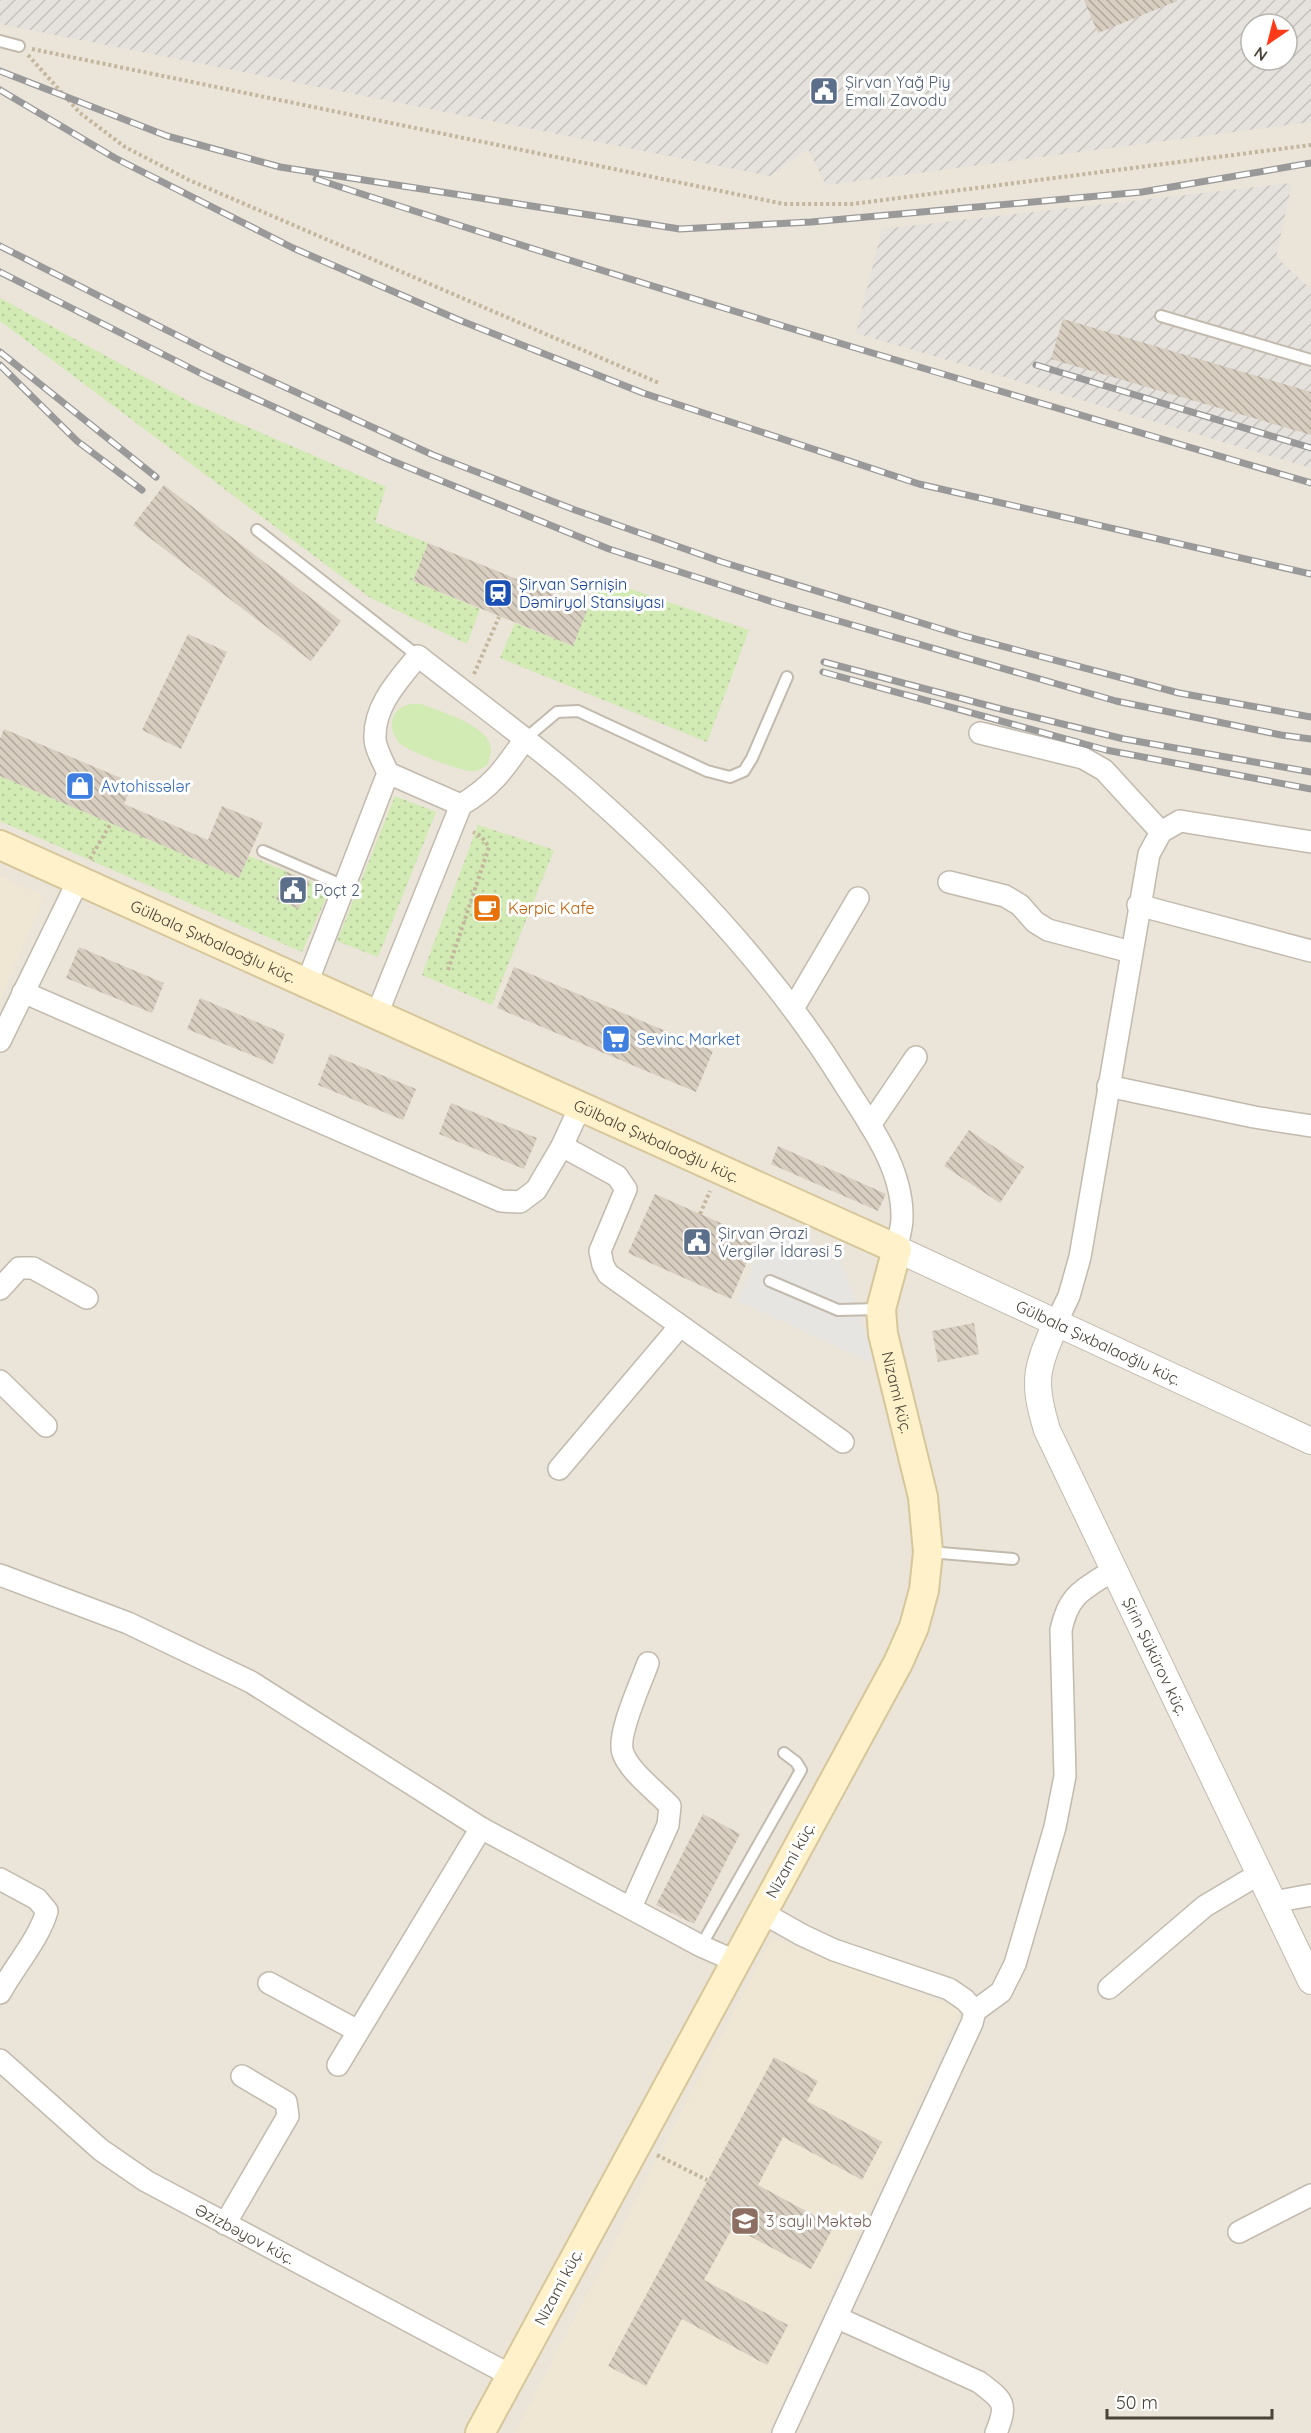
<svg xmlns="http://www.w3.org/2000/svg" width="1311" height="2433" font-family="Quicksand,sans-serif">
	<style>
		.residential { fill: #eae4d9; fill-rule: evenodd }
		.industrial { fill: url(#industrial-furrows); fill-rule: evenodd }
		.education { fill: #efe7d4 }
		.grass { fill: #d2eab3 }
		.park { fill: url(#park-dots) }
		.parking { fill: #e7e5e2 }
		.building { fill: url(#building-back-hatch) }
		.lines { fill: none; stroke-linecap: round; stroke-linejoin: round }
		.service-casing { stroke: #c2baad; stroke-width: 14 }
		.minor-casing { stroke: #c2baad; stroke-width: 24 }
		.tertiary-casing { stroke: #c2baad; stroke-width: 28 }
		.secondary-casing { stroke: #d7c69a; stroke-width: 32 }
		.path { stroke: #c4b69d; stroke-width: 4; stroke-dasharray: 3 3; stroke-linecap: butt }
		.service { stroke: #fff; stroke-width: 10 }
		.minor { stroke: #fff; stroke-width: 21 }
		.tertiary { stroke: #fff; stroke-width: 26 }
		.secondary { stroke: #fff2cb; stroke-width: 28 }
		.rail-casing { stroke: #999; stroke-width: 7 }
		.rail { stroke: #fff; stroke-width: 4.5; stroke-dasharray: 14; stroke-linecap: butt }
		.labels { text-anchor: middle; stroke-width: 6; stroke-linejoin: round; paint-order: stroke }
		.service-label { font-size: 16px; fill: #4e5e75; stroke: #fff; text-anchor: start }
		.transit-label { font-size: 16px; fill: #164399; stroke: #fff; text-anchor: start }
		.shop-label { font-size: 16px; fill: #366cbe; stroke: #fff; text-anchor: start }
		.food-label { font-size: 16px; fill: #c56008; stroke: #fff; text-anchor: start }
		.street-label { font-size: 16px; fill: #4a4338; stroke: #fff }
		.education-label { font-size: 16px; fill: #785e54; stroke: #fff; text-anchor: start }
	</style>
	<defs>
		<pattern id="industrial-furrows" width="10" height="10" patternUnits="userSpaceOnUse" patternTransform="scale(1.5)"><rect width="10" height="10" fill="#e5e1dc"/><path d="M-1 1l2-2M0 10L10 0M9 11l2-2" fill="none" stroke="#c6c2be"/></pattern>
		<pattern id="park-dots" width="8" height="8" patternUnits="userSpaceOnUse" patternTransform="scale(1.5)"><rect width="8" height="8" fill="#d2eab3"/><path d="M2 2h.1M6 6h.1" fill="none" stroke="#b6ca9b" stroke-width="1.8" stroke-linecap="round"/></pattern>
		<pattern id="building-back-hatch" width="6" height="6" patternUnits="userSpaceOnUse" patternTransform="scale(1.5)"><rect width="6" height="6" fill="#d8cec0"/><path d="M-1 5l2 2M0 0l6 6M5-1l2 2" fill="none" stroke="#b1a99d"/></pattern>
	</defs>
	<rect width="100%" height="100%" fill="#f6f2eb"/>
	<path class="residential" d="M0 0H1311V2433H0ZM1251 24H1287V60H1251Z"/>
	<path class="industrial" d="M0 0H1311V122L826 185 808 149 770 176 0 24ZM1251 24H1287V60H1251Z
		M1292 183 1276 257 1311 289V468L856 333 882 229Z"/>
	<path class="education" d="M0 876 45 896 0 999Z
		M772 1938 961 2009 768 2433H515Z"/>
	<path class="grass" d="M421 704C441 712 489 725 491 749 491 753 489 759 488 764 485 766 480 770 476 771 466 774 411 752 402 745 388 734 388 710 407 705 411 703 417 704 421 704Z"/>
	<path class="park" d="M0 298 190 402 386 487 375 522 428 543 413 581 480 609 467 644 369 597 0 321Z
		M599 578 749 630 707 742 500 658 515 623 573 646Z
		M0 776 239 878 249 856 330 889 302 952 0 821Z
		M395 796 436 812 378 957 337 941Z
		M478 825 554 850 492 1005 422 975Z"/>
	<path class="parking" d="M770 1224 839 1256 877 1365 738 1301Z"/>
	<path class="building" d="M1084 0H1177V1L1098 33Z
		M1063 319 1311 392V435L1051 359Z
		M164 485 341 621 311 661 133 525Z
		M428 543 588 608 573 646 413 581Z
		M188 634 227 652 181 749 142 730Z
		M4 729 133 783 124 804 208 840 222 806 263 823 239 878 0 776V739Z
		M287 872 310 881 299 909 276 899Z
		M79 947 164 983 152 1013 66 978Z
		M514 967 713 1051 696 1092 497 1008Z
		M200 998 285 1034 273 1064 187 1029Z
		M330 1054 416 1089 403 1120 318 1085Z
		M451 1103 537 1138 524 1169 439 1134Z
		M969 1130 1024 1167 1000 1203 944 1166Z
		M778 1146 886 1194 878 1211 771 1164Z
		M655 1194 757 1239 731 1299 628 1253Z
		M974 1323 979 1354 938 1362 932 1331Z
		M703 1814 740 1834 694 1924 656 1905Z
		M774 2057 818 2081 807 2101 882 2142 862 2180 783 2137 758 2185 834 2226 811 2269 733 2227 704 2280 788 2325 767 2365 682 2319 646 2386 608 2366Z"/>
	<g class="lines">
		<g class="service-casing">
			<path id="service" d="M0 41 19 46
				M1161 316 1311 360
				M257 530 418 656
				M525 739 557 712 578 711 707 771 730 777 744 771 752 758 787 677
				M263 851 344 886
				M770 1281 838 1310 881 1309
				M929 1552 1013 1559
				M701 1946 801 1770 796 1762 784 1753"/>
		</g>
		<g class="minor-casing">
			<g id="minor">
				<path d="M980 733 1083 758 1104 770 1161 832"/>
				<path d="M388 773 461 805"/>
				<path d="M949 882 1005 896 1020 905 1035 922 1048 930 1131 952"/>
				<path d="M1138 905 1311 951"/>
				<path d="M307 983 388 773C384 763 375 749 375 738 374 705 399 680 418 656 474 700 532 742 586 789 684 875 774 971 843 1082 868 1122 903 1167 902 1218 902 1228 898 1239 897 1249"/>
				<path d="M23 992 501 1201 520 1202 536 1190 562 1146 580 1107"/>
				<path d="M794 1007 858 898"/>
				<path d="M377 1014 461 805C493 786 504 769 525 739"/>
				<path d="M0 1041 78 881"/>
				<path d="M1108 1086 1254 1117 1311 1126"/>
				<path d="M870 1125 916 1057"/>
				<path d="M562 1146 617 1176 626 1189 600 1251 603 1265 608 1274 843 1442"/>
				<path d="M0 1289 19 1268H33L87 1298"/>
				<path d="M1056 1323 1069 1296 1080 1257 1149 854 1161 832 1180 821 1311 842"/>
				<path d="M0 1381 46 1426"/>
				<path d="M559 1469 680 1326"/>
				<path d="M0 1575 128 1623 251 1682 481 1828 701 1946 735 1961"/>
				<path d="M0 1879 37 1899 47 1911C39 1939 14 1967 0 1993"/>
				<path d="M1273 1902 1311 1895"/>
				<path d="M631 1907 668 1825 670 1806C657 1792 629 1771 623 1753 616 1736 641 1683 648 1663"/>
				<path d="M761 1912 802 1935 834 1950 949 1989 965 2000 975 2011 972 2023 783 2433"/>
				<path d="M269 1983 358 2031"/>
				<path d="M1109 1988 1205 1906 1259 1874"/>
				<path d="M975 2011 1001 1992 1015 1964 1055 1827 1065 1776 1061 1630C1069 1592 1085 1589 1115 1569"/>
				<path id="s1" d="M0 2060 101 2150 146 2181 510 2375"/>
				<path d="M338 2065 481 1828"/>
				<path d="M225 2224 288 2116 286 2102 242 2076"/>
				<path d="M1239 2232 1311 2195"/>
				<path d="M838 2318 979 2382C1004 2401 1008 2403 996 2433"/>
			</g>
		</g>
		<g class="tertiary-casing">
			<g id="tertiary">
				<path id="s2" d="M897 1249 1311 1441"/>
				<path id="s3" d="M1056 1323C1036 1370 1032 1380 1047 1430L1311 1981"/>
			</g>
		</g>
		<g class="secondary-casing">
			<g id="secondary">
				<path id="s4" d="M0 845 897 1249 881 1309 883 1334 923 1497 928 1552 924 1590 914 1627 898 1663 480 2433"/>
			</g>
		</g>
		<path class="path" d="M32 49 784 204H852L1311 145
			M28 55 80 113 125 147 189 180 659 383
			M474 674 499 617
			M90 859 111 823
			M448 970 489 847 481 836 473 832
			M700 1214 710 1191
			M657 2155 707 2180"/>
		<use href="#service" class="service"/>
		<use href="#minor" class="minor"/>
		<use href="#tertiary" class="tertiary"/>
		<use href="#secondary" class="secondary"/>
		<g class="rail-casing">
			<path id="rail" d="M0 71 167 136 280 167 680 229 811 222 1142 192 1311 163
				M0 90 115 158 293 248 459 320 643 393 919 484 1311 574
				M316 179C645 287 978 385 1311 483
				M0 246 224 359 433 455 575 510 722 562 964 636 1179 693 1311 717
				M0 272 206 376 390 460 609 549 776 603 1116 701 1281 735 1311 739
				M0 352 156 477
				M0 365 77 441 142 490
				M1036 365 1311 448
				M824 662 1001 709 1124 739 1311 772
				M823 672 1106 750 1311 789"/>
		</g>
		<use href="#rail" class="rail"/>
	</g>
	<defs>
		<g id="civic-square" transform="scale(1.5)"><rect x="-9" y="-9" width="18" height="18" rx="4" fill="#5c6f8a" stroke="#fff"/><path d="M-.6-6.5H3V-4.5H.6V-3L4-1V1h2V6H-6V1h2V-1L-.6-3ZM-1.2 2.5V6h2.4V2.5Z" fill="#fff"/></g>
		<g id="station-square" transform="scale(1.5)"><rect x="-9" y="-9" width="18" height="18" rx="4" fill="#1a4fb4" stroke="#fff"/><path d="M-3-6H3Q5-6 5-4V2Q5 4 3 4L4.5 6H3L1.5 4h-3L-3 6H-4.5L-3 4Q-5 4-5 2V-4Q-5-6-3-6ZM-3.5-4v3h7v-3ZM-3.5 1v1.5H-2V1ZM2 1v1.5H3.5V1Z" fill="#fff"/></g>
		<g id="shop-square" transform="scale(1.5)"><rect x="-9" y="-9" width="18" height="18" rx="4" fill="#3f7fe0" stroke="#fff"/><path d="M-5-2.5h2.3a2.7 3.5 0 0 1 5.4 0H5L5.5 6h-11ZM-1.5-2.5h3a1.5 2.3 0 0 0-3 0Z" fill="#fff"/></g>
		<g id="cafe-square" transform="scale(1.5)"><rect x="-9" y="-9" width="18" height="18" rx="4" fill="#e8710a" stroke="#fff"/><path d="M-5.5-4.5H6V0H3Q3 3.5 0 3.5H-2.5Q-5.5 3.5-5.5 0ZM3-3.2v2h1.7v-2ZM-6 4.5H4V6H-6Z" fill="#fff"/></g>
		<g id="supermarket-square" transform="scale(1.5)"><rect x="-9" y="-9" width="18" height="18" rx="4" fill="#3f7fe0" stroke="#fff"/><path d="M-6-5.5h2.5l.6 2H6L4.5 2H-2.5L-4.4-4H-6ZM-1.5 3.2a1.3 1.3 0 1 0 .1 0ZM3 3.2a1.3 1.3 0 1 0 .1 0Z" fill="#fff"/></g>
		<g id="school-square" transform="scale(1.5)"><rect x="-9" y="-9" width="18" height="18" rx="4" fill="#8d6e63" stroke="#fff"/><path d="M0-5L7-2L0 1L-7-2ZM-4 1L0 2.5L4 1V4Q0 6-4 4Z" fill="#fff"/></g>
	</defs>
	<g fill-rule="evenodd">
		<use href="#civic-square" x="824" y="91"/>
		<use href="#station-square" x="498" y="593"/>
		<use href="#shop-square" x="80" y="786"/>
		<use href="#civic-square" x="293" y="890"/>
		<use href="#cafe-square" x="487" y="908"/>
		<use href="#supermarket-square" x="616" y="1039"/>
		<use href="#civic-square" x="697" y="1242"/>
		<use href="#school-square" x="745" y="2221"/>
	</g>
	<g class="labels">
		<g class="service-label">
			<text x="845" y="88">Şirvan Yağ Piy<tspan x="845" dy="18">Emalı Zavodu</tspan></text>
			<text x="314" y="896">Poçt 2</text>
			<text x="718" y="1239">Şirvan Ərazi<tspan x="718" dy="18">Vergilər İdarəsi 5</tspan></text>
		</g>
		<g class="transit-label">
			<text x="519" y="590">Şirvan Sərnişin<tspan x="519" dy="18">Dəmiryol Stansiyası</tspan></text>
		</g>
		<g class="shop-label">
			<text x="101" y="792">Avtohissələr</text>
			<text x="637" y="1045">Sevinc Market</text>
		</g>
		<g class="food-label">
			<text x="508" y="914">Kərpic Kafe</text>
		</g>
		<g class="street-label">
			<text dy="6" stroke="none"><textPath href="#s4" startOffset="234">Gülbala Şıxbalaoğlu küç.</textPath></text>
			<text dy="6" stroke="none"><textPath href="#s4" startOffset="720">Gülbala Şıxbalaoğlu küç.</textPath></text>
			<text dy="6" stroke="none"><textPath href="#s2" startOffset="222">Gülbala Şıxbalaoğlu küç.</textPath></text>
			<text dy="6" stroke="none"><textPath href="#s4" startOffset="1131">Nizami küç.</textPath></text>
			<text dy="6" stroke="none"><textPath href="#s3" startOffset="362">Şirin Şükürov küç.</textPath></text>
			<text transform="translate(790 1860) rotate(-61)" y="6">Nizami küç.</text>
			<text dy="6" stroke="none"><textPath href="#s1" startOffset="302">Əzizbəyov küç.</textPath></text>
			<text transform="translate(558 2287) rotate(-62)" y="6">Nizami küç.</text>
		</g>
		<g class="education-label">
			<text x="766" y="2227">3 saylı Məktəb</text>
		</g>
	</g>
	<g transform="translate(1269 42) rotate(215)"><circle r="28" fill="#ffffff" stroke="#b7b4af" stroke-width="1.5"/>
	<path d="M0-4.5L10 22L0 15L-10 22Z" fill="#ff3a18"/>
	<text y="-9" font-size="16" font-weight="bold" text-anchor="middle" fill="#4a4338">N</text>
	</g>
	<path d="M1107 2409v9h165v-9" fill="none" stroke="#4a4338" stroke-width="3"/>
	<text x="1116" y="2409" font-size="18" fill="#4a4338" stroke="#ffffff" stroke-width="4.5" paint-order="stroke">50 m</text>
</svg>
